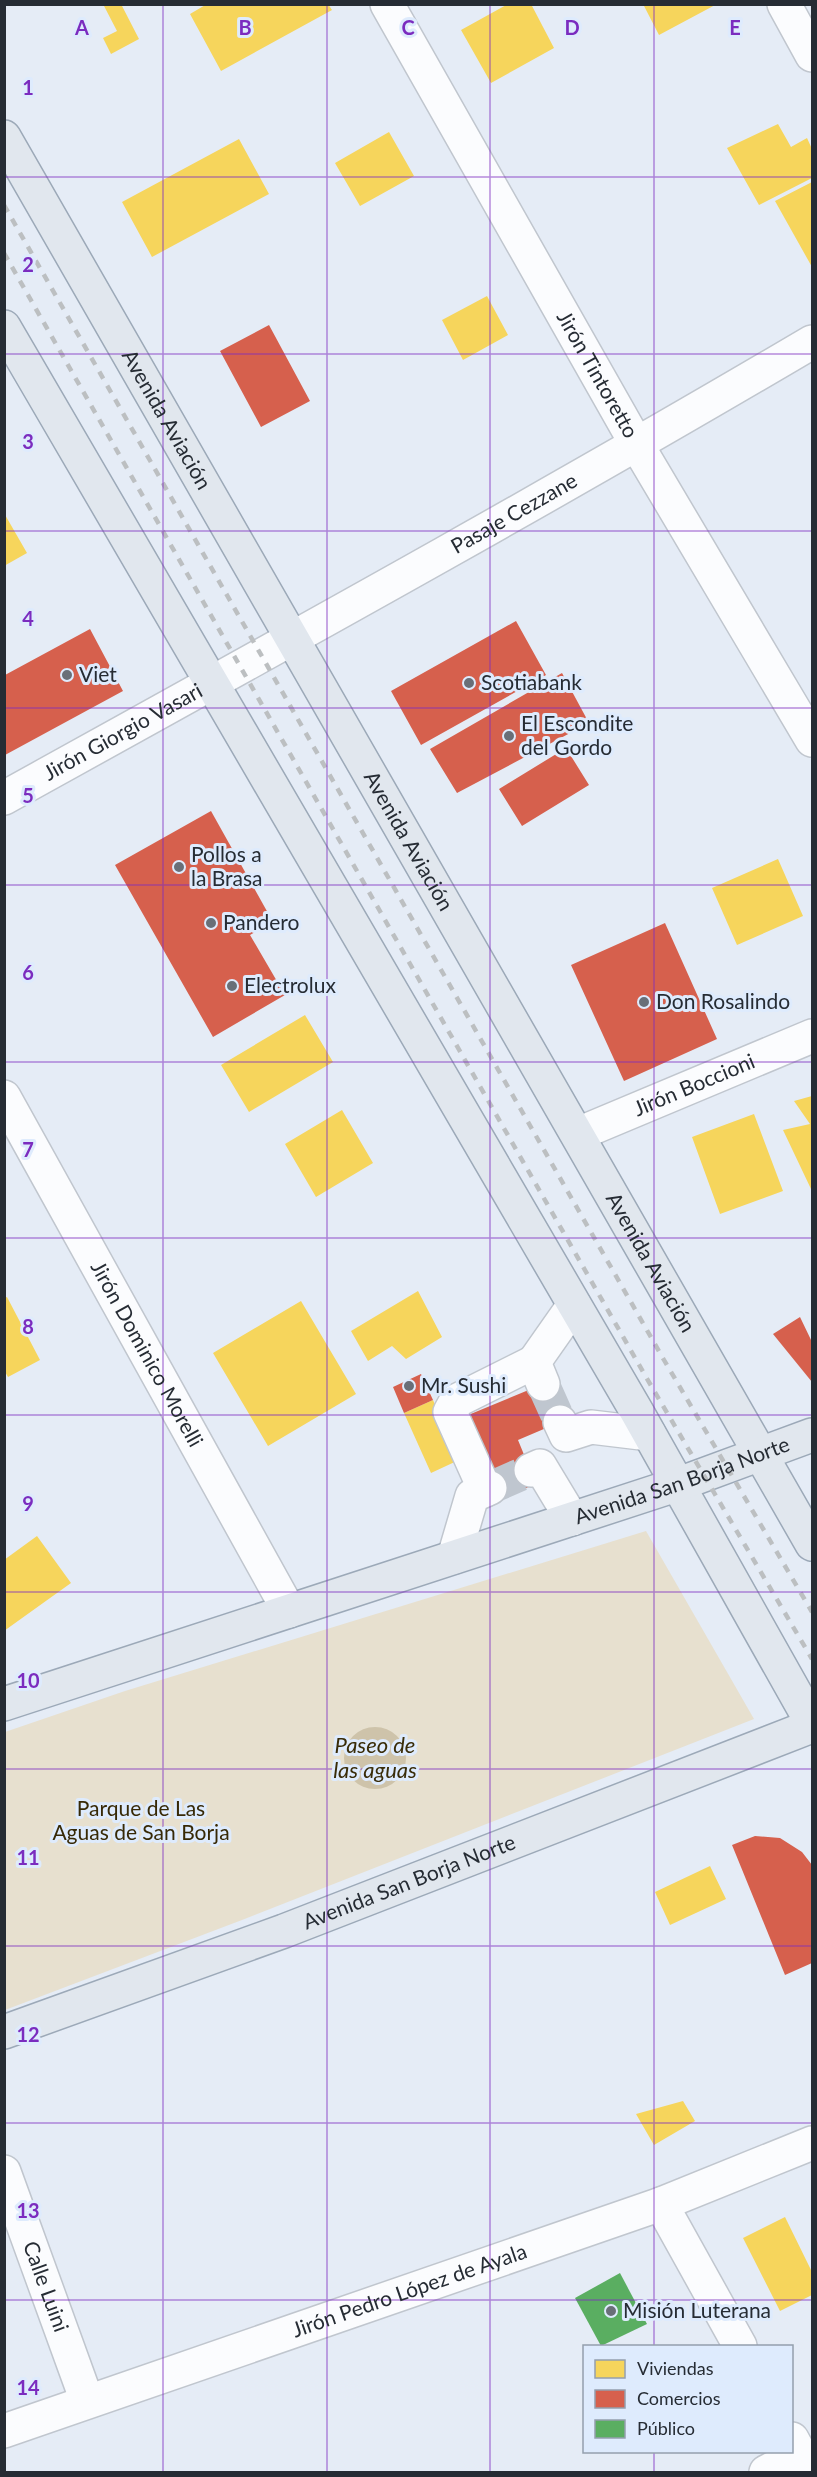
<svg xmlns="http://www.w3.org/2000/svg" width="817" height="2477" font-family="Lato,sans-serif">
	<style>
		.green { fill: #e7e0cf }
		.water { fill: #cec3aa }
		.homes { fill: #f6d55c }
		.shops { fill: #d6604d }
		.public { fill: #5aae61 }
		.lines { fill: none; stroke-linecap: round; stroke-linejoin: round }
		.minor-tunnel { stroke: #bfc6cf; stroke-width: 33; stroke-dasharray: 33 16; stroke-linecap: butt }
		.minor-casing { stroke: #c0c6ce; stroke-width: 36 }
		.major-casing { stroke: #9ca9b8; stroke-width: 36 }
		.minor { stroke: #fbfcfe; stroke-width: 33 }
		.major { stroke: #e1e7ee; stroke-width: 33 }
		.rail { stroke: #bcbfc1; stroke-width: 4.5; stroke-dasharray: 8 8; stroke-linecap: butt }
		.grid { fill: none; stroke: #7b2cbf; stroke-width: 1.5; stroke-opacity: 0.55 }
		.poi-dot { fill: #696f78; stroke: #deebfd; stroke-width: 2 }
		.labels { text-anchor: middle; stroke-width: 6; stroke-linejoin: round; paint-order: stroke }
		.street-label { font-size: 21px; fill: #262c34; stroke: #deebfd }
		.poi-label { font-size: 21px; fill: #262c34; stroke: #deebfd; text-anchor: start }
		.park-label { font-size: 21px; fill: #372906; stroke: #deebfd }
		.water-label { font-size: 22px; font-style: italic; fill: #392c08; stroke: #deebfd }
		.grid-label { font-size: 20px; text-anchor: middle; font-weight: bold; fill: #7b2cbf; stroke: #deebfd; stroke-width: 6; stroke-linejoin: round; paint-order: stroke }
	</style>
	<rect width="100%" height="100%" fill="#e5ecf6"/>
	<path class="green" d="M646 1531 754 1719 242 1920 5 2010V1732L125 1691Z"/>
	<path class="water" d="M344 1758a31 31 0 1 1 62 0a31 31 0 1 1-62 0Z"/>
	<path class="homes" d="M103 4H121L139 39 111 54 103 38 117 31Z
		M207 4H328L332 10 221 71 190 14Z
		M508 4H531L554 48 491 83 461 30Z
		M643 4H717L659 35Z
		M778 124 791 147 807 138 812 149V178L759 205 727 148Z
		M389 132 414 176 360 206 335 163Z
		M239 139 269 194 152 257 122 202Z
		M812 182V267L775 201Z
		M487 296 508 335 463 360 442 320Z
		M4 513 27 553 4 566Z
		M778 859 803 916 737 945 712 888Z
		M305 1015 333 1062 249 1112 221 1065Z
		M812 1096V1188L811 1189 783 1130 810 1124 794 1101Z
		M342 1110 373 1163 316 1197 285 1144Z
		M754 1114 783 1191 720 1214 692 1137Z
		M418 1291 442 1337 406 1359 392 1346 368 1361 351 1331Z
		M7 1297 40 1360 8 1377 4 1370V1298Z
		M301 1301 356 1394 268 1446 213 1353Z
		M433 1400 459 1460 431 1473 404 1413Z
		M37 1536 71 1583 4 1631V1560Z
		M710 1866 726 1899 670 1925 655 1892Z
		M683 2101 695 2121 654 2145 636 2114Z
		M785 2217 812 2272V2295L780 2311 743 2238Z"/>
	<path class="shops" d="M269 325 310 401 261 427 220 351Z
		M516 621 546 675 421 745 391 691Z
		M90 629 123 691 5 755V675Z
		M562 673 589 723 457 793 430 749Z
		M566 748 589 785 522 826 499 789Z
		M211 811 273 922 250 935 285 995 213 1037 115 865Z
		M665 923 717 1039 624 1081 571 965Z
		M800 1317 812 1342V1382L773 1334Z
		M421 1374 433 1400 404 1413 393 1387Z
		M548 1382 565 1420 518 1440 536 1484 495 1501 461 1418Z
		M755 1836 780 1838 802 1852 812 1865V1963L785 1975 732 1845Z"/>
	<path class="public" d="M620 2273 647 2324 601 2346 575 2298Z"/>
	<g class="lines">
		<path class="minor-tunnel" d="M543 1384 560 1422
			M490 1488 531 1470"/>
		<g class="minor-casing">
			<g id="minor">
				<path id="s1" d="M387 4 637 445 812 740"/>
				<path d="M784 4 812 55"/>
				<path id="s2" d="M4 798C275 648 546 499 812 342"/>
				<path id="s3" d="M4 1097 289 1611"/>
				<path id="s4" d="M578 1134 812 1036"/>
				<path d="M543 1384 534 1362 574 1305"/>
				<path d="M560 1422 566 1435 591 1427 649 1434"/>
				<path d="M531 1470 540 1466 572 1519"/>
				<path d="M485 1490 450 1412 456 1401 534 1362"/>
				<path d="M454 1557 472 1496 490 1488"/>
				<path id="s5" d="M4 2172 87 2401"/>
				<path d="M661 2204 740 2346"/>
				<path id="s6" d="M4 2431 661 2204 812 2143"/>
				<path d="M792 2439 810 2472"/>
				<path d="M766 2472 800 2454"/>
			</g>
		</g>
		<g class="major-casing">
			<g id="major">
				<path id="s7" d="M4 137 812 1544"/>
				<path d="M4 327 637 1412 812 1723"/>
				<path id="s8" d="M4 1704 679 1484 812 1435"/>
				<path id="s9" d="M4 2032 284 1931 812 1726"/>
			</g>
		</g>
		<use href="#minor" class="minor"/>
		<use href="#major" class="major"/>
		<path class="rail" d="M4 205 664 1360 812 1612
			M4 253 646 1377 812 1659"/>
	</g>
	<path class="grid" d="M163 4V2472M327 4V2472M490 4V2472M654 4V2346M4 177H812M4 354H812M4 531H812M4 708H812M4 885H812M4 1062H812M4 1238H812M4 1415H812M4 1592H812M4 1769H812M4 1946H812M4 2123H812M4 2300H812M654 2452V2472"/>
	<g class="poi-dot">
		<circle cx="67" cy="675" r="6"/>
		<circle cx="469" cy="683" r="6"/>
		<circle cx="509" cy="736" r="6"/>
		<circle cx="179" cy="867" r="6"/>
		<circle cx="211" cy="923" r="6"/>
		<circle cx="232" cy="986" r="6"/>
		<circle cx="644" cy="1002" r="6"/>
		<circle cx="409" cy="1386" r="6"/>
		<circle cx="611" cy="2311" r="6"/>
	</g>
	<g class="labels">
		<g class="street-label">
			<text dy="7" stroke="none"><textPath href="#s1" startOffset="426">Jirón Tintoretto</textPath></text>
			<text dy="7" stroke="none"><textPath href="#s7" startOffset="326">Avenida Aviación</textPath></text>
			<text dy="7" stroke="none"><textPath href="#s2" startOffset="584">Pasaje Cezzane</textPath></text>
			<text dy="7" stroke="none"><textPath href="#s2" startOffset="136">Jirón Giorgio Vasari</textPath></text>
			<text dy="7" stroke="none"><textPath href="#s7" startOffset="812">Avenida Aviación</textPath></text>
			<text dy="7" stroke="none"><textPath href="#s4" startOffset="126">Jirón Boccioni</textPath></text>
			<text dy="7" stroke="none"><textPath href="#s7" startOffset="1298">Avenida Aviación</textPath></text>
			<text dy="7" stroke="none"><textPath href="#s3" startOffset="294">Jirón Dominico Morelli</textPath></text>
			<text dy="7" stroke="none"><textPath href="#s8" startOffset="714">Avenida San Borja Norte</textPath></text>
			<text dy="7" stroke="none"><textPath href="#s9" startOffset="432">Avenida San Borja Norte</textPath></text>
			<text dy="7" stroke="none"><textPath href="#s5" startOffset="122">Calle Luini</textPath></text>
			<text dy="7" stroke="none"><textPath href="#s6" startOffset="429">Jirón Pedro López de Ayala</textPath></text>
		</g>
		<g class="poi-label">
			<text x="79" y="682">Viet</text>
			<text x="481" y="690">Scotiabank</text>
			<text x="521" y="731">El Escondite<tspan x="521" dy="24">del Gordo</tspan></text>
			<text x="191" y="862">Pollos a<tspan x="191" dy="24">la Brasa</tspan></text>
			<text x="223" y="930">Pandero</text>
			<text x="244" y="993">Electrolux</text>
			<text x="656" y="1009">Don Rosalindo</text>
			<text x="421" y="1393">Mr. Sushi</text>
			<text x="623" y="2318">Misión Luterana</text>
		</g>
		<g class="park-label">
			<text x="141" y="1816">Parque de Las<tspan x="141" dy="24">Aguas de San Borja</tspan></text>
		</g>
		<g class="water-label">
			<text x="375" y="1753">Paseo de<tspan x="375" dy="25">las aguas</tspan></text>
		</g>
	</g>
	<g class="grid-label">
		<text x="82" y="35">A</text>
		<text x="245" y="35">B</text>
		<text x="408" y="35">C</text>
		<text x="572" y="35">D</text>
		<text x="735" y="35">E</text>
		<text x="28" y="95">1</text>
		<text x="28" y="272">2</text>
		<text x="28" y="449">3</text>
		<text x="28" y="626">4</text>
		<text x="28" y="803">5</text>
		<text x="28" y="980">6</text>
		<text x="28" y="1157">7</text>
		<text x="28" y="1334">8</text>
		<text x="28" y="1511">9</text>
		<text x="28" y="1688">10</text>
		<text x="28" y="1865">11</text>
		<text x="28" y="2042">12</text>
		<text x="28" y="2218">13</text>
		<text x="28" y="2395">14</text>
	</g>
	<rect width="817" height="2477" fill="none" stroke="#262c34" stroke-width="12"/>
	<rect x="583" y="2345" width="210" height="108" fill="#deebfd" stroke="#949fad" stroke-width="1.5"/>
	<rect x="595" y="2360" width="30" height="18" fill="#f6d55c" stroke="#949fad" stroke-width="1.5"/>
	<text x="637" y="2375" font-size="18" fill="#262c34">Viviendas</text>
	<rect x="595" y="2390" width="30" height="18" fill="#d6604d" stroke="#949fad" stroke-width="1.5"/>
	<text x="637" y="2405" font-size="18" fill="#262c34">Comercios</text>
	<rect x="595" y="2420" width="30" height="18" fill="#5aae61" stroke="#949fad" stroke-width="1.5"/>
	<text x="637" y="2435" font-size="18" fill="#262c34">Público</text>
</svg>
